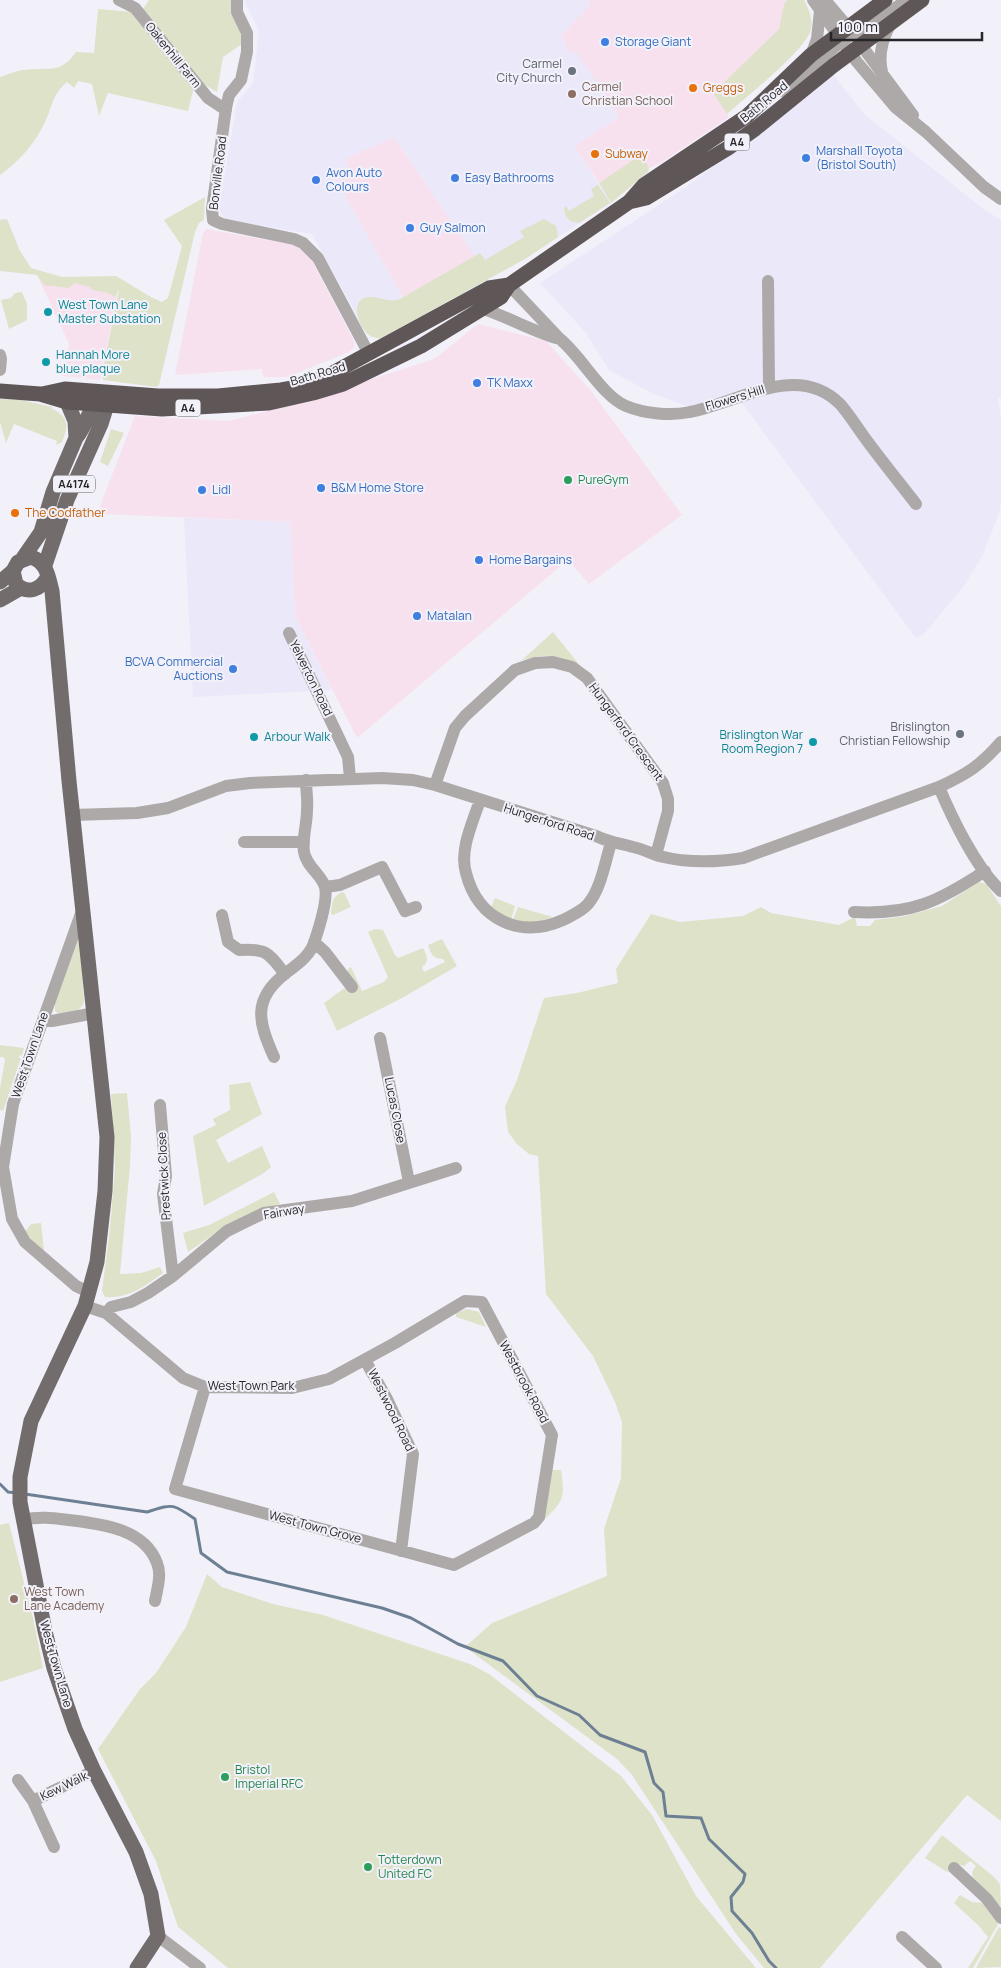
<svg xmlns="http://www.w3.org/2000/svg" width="1001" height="1968" font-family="Manrope,sans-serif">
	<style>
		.commercial { fill: #f8e1ef }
		.built { fill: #eae8f9 }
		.green { fill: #dee2c9 }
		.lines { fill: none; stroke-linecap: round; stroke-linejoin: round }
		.stream { stroke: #6d8093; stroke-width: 3 }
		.minor { stroke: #ada9a9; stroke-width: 12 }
		.major { stroke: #736c6d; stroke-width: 15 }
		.highway { stroke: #5f5657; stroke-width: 15 }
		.shop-dot { fill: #3f7fe0; stroke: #f2f1fa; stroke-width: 2 }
		.worship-dot { fill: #6b7280; stroke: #f2f1fa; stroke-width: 2 }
		.food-dot { fill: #e8710a; stroke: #f2f1fa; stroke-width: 2 }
		.education-dot { fill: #8d6e63; stroke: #f2f1fa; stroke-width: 2 }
		.culture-dot { fill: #0f9aa8; stroke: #f2f1fa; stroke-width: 2 }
		.leisure-dot { fill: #2e9e5b; stroke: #f2f1fa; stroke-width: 2 }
		.labels { text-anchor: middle; stroke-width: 4; stroke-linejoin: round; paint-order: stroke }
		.shield { fill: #f2f1fa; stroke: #636267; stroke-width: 1 }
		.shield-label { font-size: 11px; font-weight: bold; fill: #262528 }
		.shop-label { font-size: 12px; fill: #366cbe; stroke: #f2f1fa; text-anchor: start }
		.street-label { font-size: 12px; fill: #262528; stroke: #f2f1fa }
		.worship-label { font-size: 12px; fill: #5b616d; stroke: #f2f1fa; text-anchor: end }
		.education-label { font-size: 12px; fill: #785e54; stroke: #f2f1fa; text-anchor: start }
		.food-label { font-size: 12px; fill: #c56008; stroke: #f2f1fa; text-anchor: start }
		.culture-label { font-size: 12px; fill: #0d838f; stroke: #f2f1fa; text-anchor: start }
		.leisure-label { font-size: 12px; fill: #27864d; stroke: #f2f1fa; text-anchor: start }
	</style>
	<rect width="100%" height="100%" fill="#f2f1fa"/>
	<path class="commercial" d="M587 0H787L784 4 779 29 713 93 729 117 661 163 649 168 642 155 599 183 574 146 619 117 575 51 570 55 561 35 590 5Z
		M394 137 490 278 415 319 338 184 346 158Z
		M207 229 295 245 304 252 311 259 354 341V348L349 352 287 377H263L262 369 175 375 203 233Z
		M37 275 119 286 100 380 63 376 69 344Z
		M478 324 546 341 592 392 682 515 589 584 568 560 357 738 295 616 290 522 103 514 98 511 135 416 228 421 288 406 434 359Z"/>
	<path class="built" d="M244 0H587L590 5 561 35 570 55 576 51 619 117 574 146 611 203 537 251 490 278 394 137 347 158 345 160 351 171 339 178 338 184 415 319 371 337 367 334 312 234 228 220 222 216 219 207 237 102 253 83 259 31Z
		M832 73 865 115 985 210 1001 220V398H998L1001 418V503L999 513 983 555 963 587 924 634 916 638 742 403 686 406 654 394 609 370 586 333 540 283 686 187Z
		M184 518 290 522 295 616 332 690 193 697Z"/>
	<path class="green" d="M149 0H233L239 20 242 44 223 57 217 92 200 82 143 9Z
		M787 0H804C809 9 813 19 811 29 807 49 744 99 727 114L713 93 779 29 784 4Z
		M98 9 133 12 194 87 188 111 108 93 99 116 92 84 78 81 74 88 67 82C50 97 53 108 43 126 33 146 18 162 0 175V77C7 75 15 71 23 70 47 66 59 76 76 52L94 53Z
		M642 154 649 168 648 172 611 203 599 183Z
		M598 185 610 203 579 223 570 221 565 215 564 208 566 206 569 211 594 196 591 189Z
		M205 197 204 220 199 223 195 232 159 385 156 387 103 380 102 374 119 289 115 297 108 293 92 290 90 287 74 283 69 288 44 285 37 275 0 271V220L7 219 19 249 31 268 62 277 116 276 151 297 162 302 168 298 182 246 164 220Z
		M544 219 556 226 558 237 525 259 381 338C362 341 348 304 364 298 376 294 388 304 400 299L480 253 485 260 524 237 520 231Z
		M22 292 27 304V320L9 329 1 300 11 298 15 293Z
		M0 399 21 400 53 407 51 408C69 417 69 425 62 442L56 445 57 441 14 424 6 443 0 422Z
		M111 429 124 433 108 466 100 462Z
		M553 632 582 668C558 654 548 653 522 660Z
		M979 882 986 884 1001 906V1821L967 1795 820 1968H764L736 1934 632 1775 617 1759 465 1647 492 1623 607 1576 604 1529 621 1478 622 1422 615 1402 593 1356 546 1294 538 1156 529 1154 517 1144 508 1132 505 1107 517 1080 544 998 577 993 618 983 616 969 651 914 680 922 743 916 761 907 771 913 839 925 855 917 857 926H870L875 920 906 916 942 906Z
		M344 892 351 907 333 915 331 914C332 903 332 895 344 892Z
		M495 898 515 906 511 920 491 908Z
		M518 907 553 917 533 923 513 920Z
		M375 929 383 930 395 955 398 958 423 948C427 956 430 961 422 967L424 972 445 962 443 959C433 959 431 954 428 945L442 939 457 966 402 998 337 1031 324 1003 346 987 348 969 351 967 362 991 384 982 388 977 368 932Z
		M80 935 84 1002C80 1013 70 1012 59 1014L55 1011V1003Z
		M0 1045 24 1048 22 1055 19 1056V1058H21L3 1111 0 1110V1088L5 1060 3 1057H0Z
		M250 1082 262 1114 216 1140 228 1163 262 1146 271 1167 264 1173 204 1206 193 1136 216 1125 213 1119 230 1110 229 1085Z
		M127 1093 131 1137 130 1166 120 1274 141 1273 160 1267 163 1273C145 1286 129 1299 105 1297L102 1291 110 1229 115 1167 111 1094Z
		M274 1192 280 1204C242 1213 219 1230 188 1252L183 1233 209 1225Z
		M41 1223 44 1251 23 1234 31 1224Z
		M467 1309 479 1312 486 1327 456 1317V1313Z
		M552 1470H561C565 1499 564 1500 543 1521Z
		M9 1523 33 1618 43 1668 0 1682V1525Z
		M207 1574 222 1587 273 1604 323 1615 470 1664 489 1674 621 1776 652 1815 696 1896 756 1968H228L178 1927 156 1861 98 1749 140 1689 156 1673 186 1627Z
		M942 1835 993 1876 1000 1884 1001 1911 973 1877 972 1872 976 1866 970 1861 964 1866 955 1863 947 1872 925 1858Z
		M960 1895 972 1902 983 1903 998 1924 973 1968H968L988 1937 978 1925 954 1903Z
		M999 1927 1001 1929V1967L976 1968Z"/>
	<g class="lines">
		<path class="stream" d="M0 1484 8 1492 17 1493
			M25 1494 147 1512C173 1504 172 1503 195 1519L201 1553 227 1572 382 1608 411 1618 458 1644 503 1661 537 1696 579 1715 600 1735 645 1752 654 1783 663 1792 666 1816 701 1818 709 1839 745 1874 743 1882 731 1897 732 1911 752 1933 769 1961 776 1968"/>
		<path class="minor" d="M119 0 135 8 208 98 226 110
			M237 0V12L247 33V52L241 80 229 95 226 108 212 209 213 220 222 224 294 239 303 243 318 258 369 354
			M813 0 857 62 895 107 926 132 984 187 1001 199
			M825 0 847 26 913 115
			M846 35 854 36 907 0
			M811 55 817 39 820 11
			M882 72C878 55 882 40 890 25
			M782 91 842 41
			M768 281 769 388
			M509 285 560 339C582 357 602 396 626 406 645 414 671 416 690 412 738 403 797 361 840 404 849 414 857 427 865 438 881 460 899 482 916 504
			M483 309C509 317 533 332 560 339
			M0 355 1 359 0 370
			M289 633 348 757 350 778
			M435 785 455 728 465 716 515 670 535 663 553 662 572 667 587 678 663 783 668 799V811L656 855
			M939 787C952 818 976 868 1001 891
			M480 800C473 822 459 850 466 873 478 920 520 939 563 920 572 915 581 912 588 904 601 889 605 862 611 843
			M73 815 137 813 168 808 226 786 250 783 382 778 413 780 435 785 596 836C611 843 619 843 633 847 642 849 650 853 659 856 687 863 713 863 743 858L939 787C967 774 980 766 1001 742
			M244 842H304
			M325 887 340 885 382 867 405 911 416 907
			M83 908 13 1104 3 1167 12 1219 25 1242 76 1286 89 1292
			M854 912C911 915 938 902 985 871
			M222 915 228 942 239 950C267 948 268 953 285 974
			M314 942 325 952 352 987
			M43 1020 52 1021 95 1013
			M380 1038 409 1182
			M274 1057C258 1022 252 999 286 973 298 964 311 955 315 940 319 928 328 899 325 887 322 875 306 866 304 852 302 839 307 824 307 810 308 800 306 790 306 780
			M160 1105 166 1176 163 1194 173 1276
			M85 1306 106 1313 183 1378 205 1387 292 1388 329 1379 395 1343 465 1301 482 1302 552 1435 539 1517 534 1523 454 1565 175 1489 205 1387
			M106 1313 111 1307 131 1302 148 1293 173 1276 227 1231 264 1213 352 1201 456 1168
			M365 1360 387 1399 413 1454 401 1551
			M23 1520C39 1516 53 1518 69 1520 100 1524 144 1528 157 1563 162 1575 157 1589 155 1601
			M18 1780 33 1801 54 1847
			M33 1801 94 1771
			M954 1868 987 1899 1001 1918
			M158 1936 200 1968
			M902 1937 936 1968"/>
		<path class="major" d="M67 402 75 421 76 438
			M23 558 41 532 53 492 76 438C87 425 89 408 100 395
			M45 565 67 500 101 424 107 405 103 394
			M13 571 16 584C28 595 41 590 48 576
			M0 582 13 571 18 562 31 557C47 562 48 576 52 591L69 781 107 1137 105 1191 97 1262 85 1306 31 1421 20 1477V1502L45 1631 54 1668 75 1729 94 1771 136 1852 151 1894 158 1936 137 1968
			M0 600 21 588"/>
		<path class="highway" d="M629 202 646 198 728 148 755 129 834 65 922 0
			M0 391 40 394 67 402 162 409 269 403 313 393 343 384 421 346 501 297 509 285 629 202 644 185 747 116 811 55 885 0
			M42 394 65 389 158 396H218L281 390 304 386 329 375 489 288 509 285"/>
	</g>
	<g class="shop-dot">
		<circle cx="605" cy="42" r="5"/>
		<circle cx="806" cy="158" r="5"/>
		<circle cx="455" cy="178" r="5"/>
		<circle cx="316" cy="180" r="5"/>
		<circle cx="410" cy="228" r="5"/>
		<circle cx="477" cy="383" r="5"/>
		<circle cx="321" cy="488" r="5"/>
		<circle cx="202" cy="490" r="5"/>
		<circle cx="479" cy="560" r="5"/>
		<circle cx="417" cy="616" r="5"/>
		<circle cx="233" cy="669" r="5"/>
	</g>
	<g class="worship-dot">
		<circle cx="572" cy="71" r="5"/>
		<circle cx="960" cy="734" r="5"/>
	</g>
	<g class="food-dot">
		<circle cx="693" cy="88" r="5"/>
		<circle cx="595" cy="154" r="5"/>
		<circle cx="15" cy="513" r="5"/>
	</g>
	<g class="education-dot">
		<circle cx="572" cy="94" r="5"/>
		<circle cx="14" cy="1599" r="5"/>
	</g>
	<g class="culture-dot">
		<circle cx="48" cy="312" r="5"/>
		<circle cx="46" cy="362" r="5"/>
		<circle cx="254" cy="737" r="5"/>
		<circle cx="813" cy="742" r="5"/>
	</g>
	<g class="leisure-dot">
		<circle cx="568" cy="480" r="5"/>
		<circle cx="225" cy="1777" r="5"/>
		<circle cx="368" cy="1867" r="5"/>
	</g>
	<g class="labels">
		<g class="shield">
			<rect x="724.5" y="133.5" width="25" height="17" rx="4"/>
			<rect x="175.5" y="399.5" width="25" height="17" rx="4"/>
			<rect x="53" y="475.5" width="42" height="17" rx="4"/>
		</g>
		<g class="shield-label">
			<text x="737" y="146">A4</text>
			<text x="188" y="412">A4</text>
			<text x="74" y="488">A4174</text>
		</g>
		<g class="shop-label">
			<text x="615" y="46">Storage Giant</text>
			<text x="816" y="155">Marshall Toyota<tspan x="816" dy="14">(Bristol South)</tspan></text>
			<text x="326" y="177">Avon Auto<tspan x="326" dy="14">Colours</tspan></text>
			<text x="465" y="182">Easy Bathrooms</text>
			<text x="420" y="232">Guy Salmon</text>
			<text x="487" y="387">TK Maxx</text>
			<text x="331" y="492">B&amp;M Home Store</text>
			<text x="212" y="494">Lidl</text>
			<text x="489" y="564">Home Bargains</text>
			<text x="427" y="620">Matalan</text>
			<text x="223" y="666" text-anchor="end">BCVA Commercial<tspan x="223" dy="14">Auctions</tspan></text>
		</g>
		<g class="street-label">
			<text transform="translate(173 55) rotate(51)" y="4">Oakenhill Farm</text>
			<text transform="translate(764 102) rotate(-39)" y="4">Bath Road</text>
			<text transform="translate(218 173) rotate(-83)" y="4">Bonville Road</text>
			<text transform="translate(318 374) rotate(-16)" y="4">Bath Road</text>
			<text transform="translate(735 398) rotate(-17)" y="4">Flowers Hill</text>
			<text transform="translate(311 678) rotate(64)" y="4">Yelverton Road</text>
			<text transform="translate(626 732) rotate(54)" y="4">Hungerford Crescent</text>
			<text transform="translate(549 822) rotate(18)" y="4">Hungerford Road</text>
			<text transform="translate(30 1055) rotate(-71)" y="4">West Town Lane</text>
			<text transform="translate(395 1110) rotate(79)" y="4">Lucas Close</text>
			<text transform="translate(164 1176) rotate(-93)" y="4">Prestwick Close</text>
			<text transform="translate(284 1212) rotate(-10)" y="4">Fairway</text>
			<text transform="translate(524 1382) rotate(62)" y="4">Westbrook Road</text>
			<text x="251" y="1390">West Town Park</text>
			<text transform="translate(391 1410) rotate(64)" y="4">Westwood Road</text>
			<text transform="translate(315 1527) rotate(15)" y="4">West Town Grove</text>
			<text transform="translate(56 1664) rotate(74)" y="4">West Town Lane</text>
			<text transform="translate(64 1786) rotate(-26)" y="4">Kew Walk</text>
		</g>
		<g class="worship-label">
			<text x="562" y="68">Carmel<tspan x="562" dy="14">City Church</tspan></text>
			<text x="950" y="731">Brislington<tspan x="950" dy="14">Christian Fellowship</tspan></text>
		</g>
		<g class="education-label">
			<text x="582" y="91">Carmel<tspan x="582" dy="14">Christian School</tspan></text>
			<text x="24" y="1596">West Town<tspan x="24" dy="14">Lane Academy</tspan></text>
		</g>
		<g class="food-label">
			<text x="703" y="92">Greggs</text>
			<text x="605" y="158">Subway</text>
			<text x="25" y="517">The Codfather</text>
		</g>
		<g class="culture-label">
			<text x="58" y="309">West Town Lane<tspan x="58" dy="14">Master Substation</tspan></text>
			<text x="56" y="359">Hannah More<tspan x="56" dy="14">blue plaque</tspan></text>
			<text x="803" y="739" text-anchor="end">Brislington War<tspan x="803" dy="14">Room Region 7</tspan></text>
			<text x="264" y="741">Arbour Walk</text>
		</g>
		<g class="leisure-label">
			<text x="578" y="484">PureGym</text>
			<text x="235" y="1774">Bristol<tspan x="235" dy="14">Imperial RFC</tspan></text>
			<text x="378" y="1864">Totterdown<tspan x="378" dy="14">United FC</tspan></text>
		</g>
	</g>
	<path d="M831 32v8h151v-8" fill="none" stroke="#262528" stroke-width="2.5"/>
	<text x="838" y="32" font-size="15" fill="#262528" stroke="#f2f1fa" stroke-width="4" paint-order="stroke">100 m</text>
</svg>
